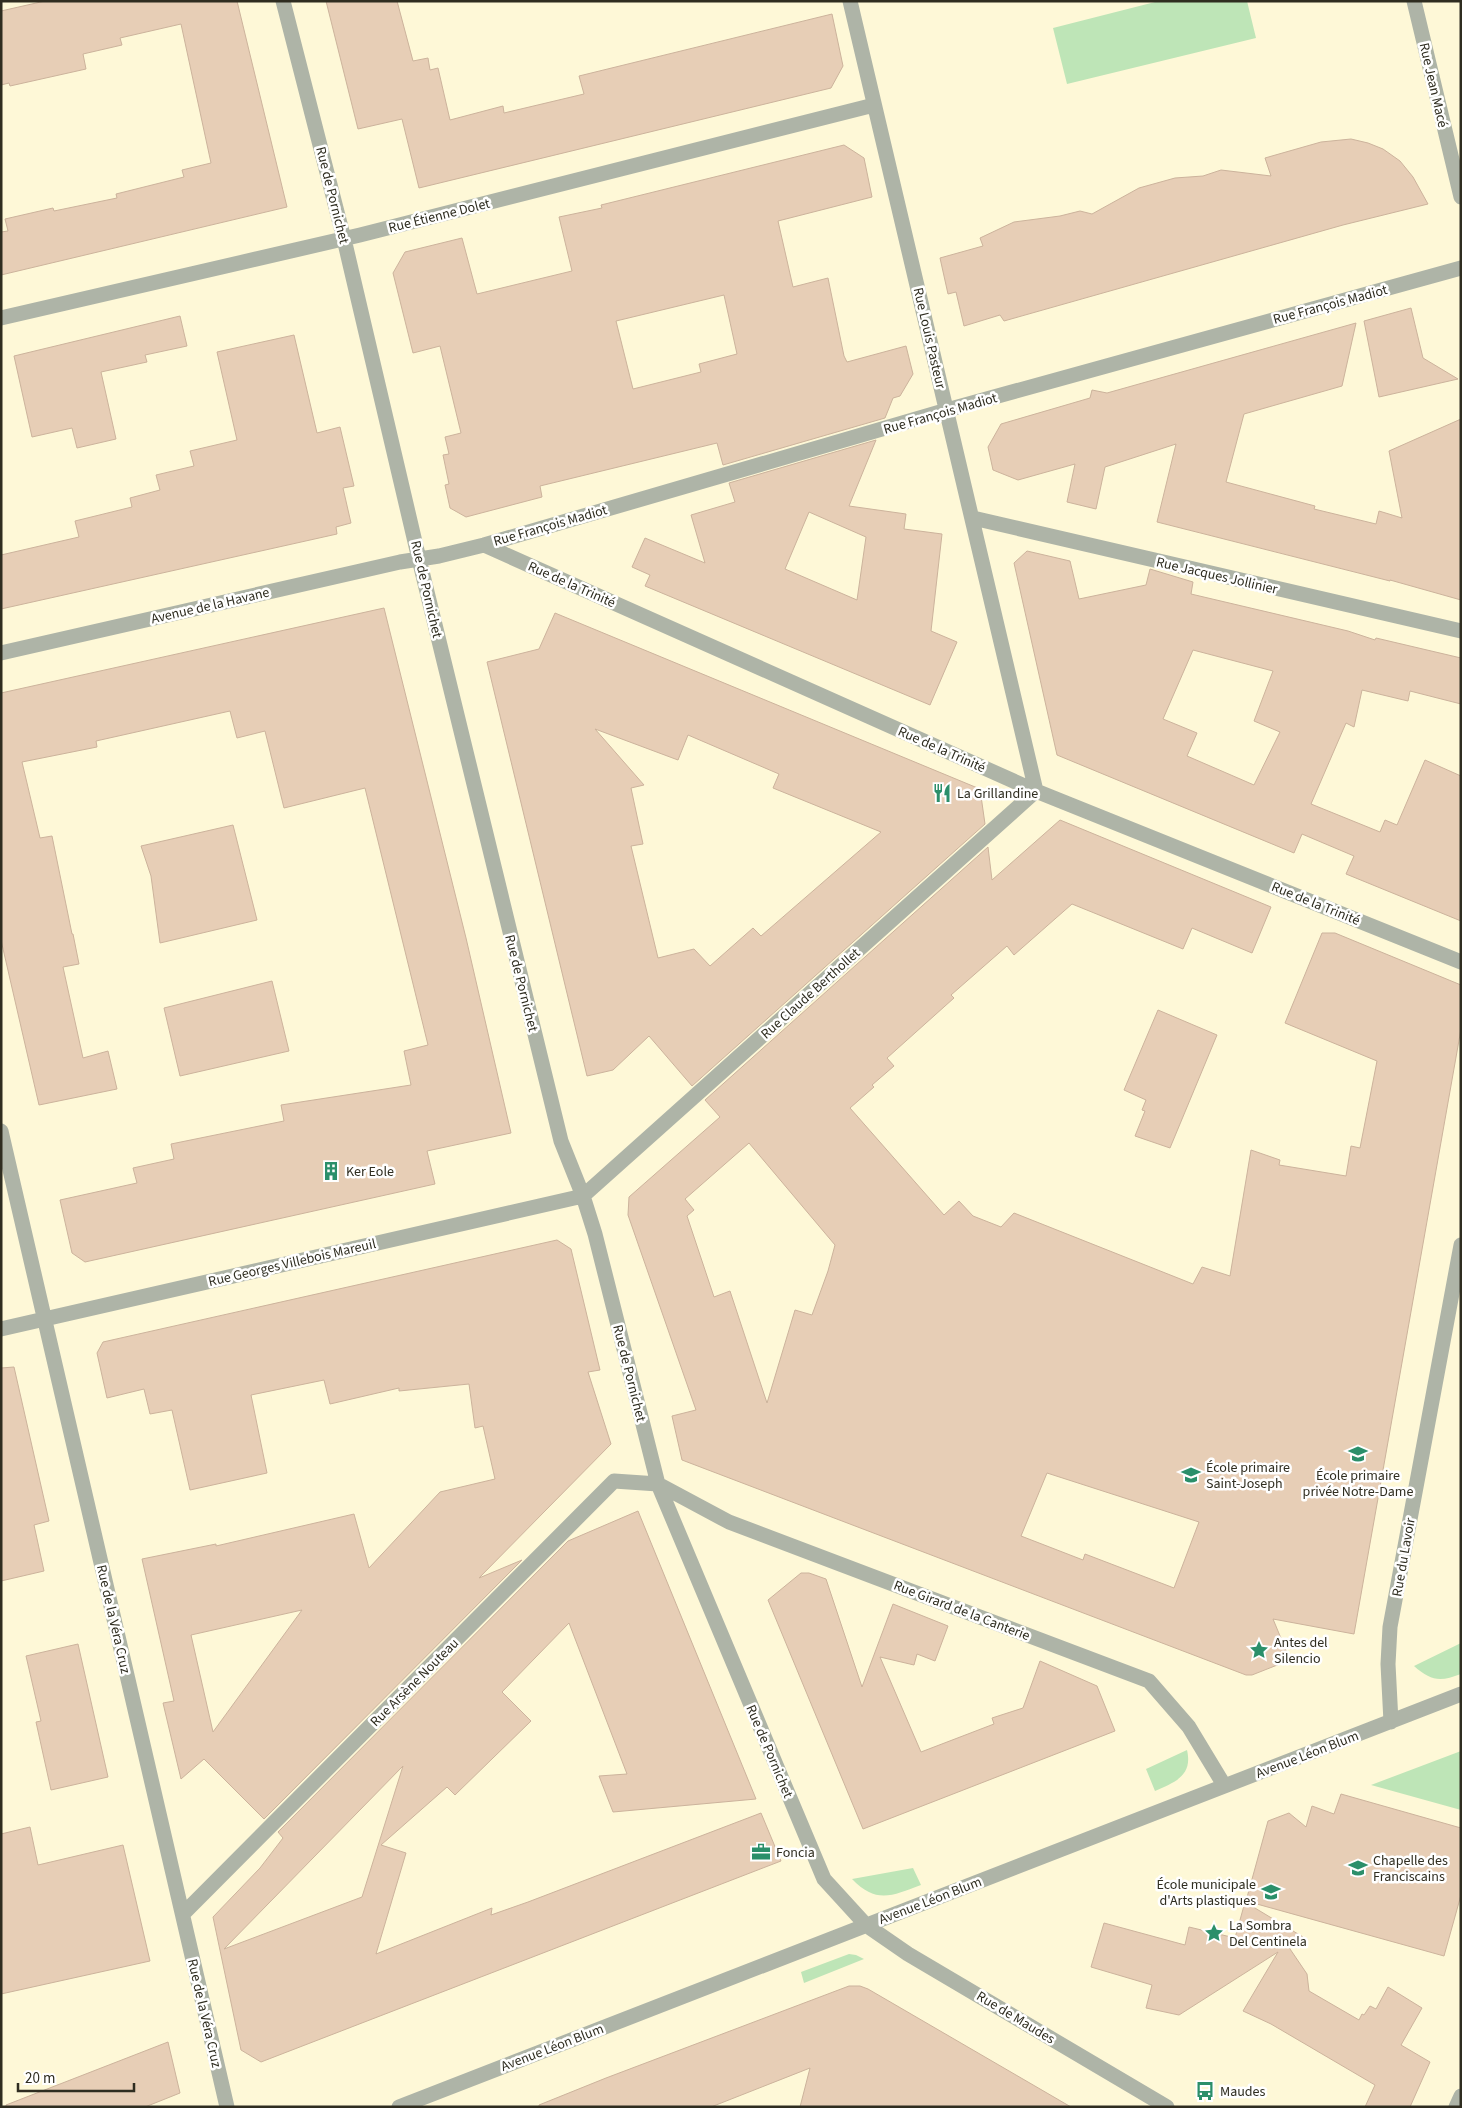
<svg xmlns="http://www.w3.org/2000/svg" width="1462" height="2108" font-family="'Source Sans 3',sans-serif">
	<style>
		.green { fill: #bee5b7 }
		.building { fill: #e7ceb6; stroke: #ccb39c; fill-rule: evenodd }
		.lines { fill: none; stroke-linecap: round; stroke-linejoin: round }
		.minor { stroke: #aeb4a7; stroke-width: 15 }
		.labels { text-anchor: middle; stroke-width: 5; stroke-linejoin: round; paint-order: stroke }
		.street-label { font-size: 14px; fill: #2f2d20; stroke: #fff }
		.poi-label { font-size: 14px; fill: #2f2d20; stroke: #fff; text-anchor: start }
	</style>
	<rect width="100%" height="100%" fill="#fef8d7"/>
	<path class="green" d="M1159 1H1247L1256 38 1067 84 1053 28Z
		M1461 1643V1674C1440 1682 1431 1681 1414 1666Z
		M1187 1750C1193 1776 1175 1782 1155 1791L1146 1769Z
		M1461 1751V1810L1371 1785Z
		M913 1868 921 1885C892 1896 876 1904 852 1879Z
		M849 1954 856 1955 864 1959 804 1983 801 1972Z"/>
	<path class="building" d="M45 1H237L287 207 1 275V232L8 231 5 219 53 208 54 211 117 198 116 194 184 177 182 170 211 163 181 24 120 38 122 45 83 54 86 69 10 86 9 83 1 85V11Z
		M326 1H397L413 61 428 58 430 70 438 68 450 120 503 106 504 113 584 94 579 76 832 14 843 66 831 88 419 188 402 119 358 129Z
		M1351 139 1368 143 1383 149 1400 161 1413 177 1428 204 1343 225 1004 321 1000 315 964 326 956 292 948 294 940 258 983 246 980 238 1014 222 1060 216 1080 211 1092 214 1139 188 1175 178 1203 176 1221 170 1271 176 1265 158 1321 142Z
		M844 145 864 158 872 197 778 221 793 287 828 278 844 356 847 362 906 346 913 374 900 396 893 398 885 418 723 465 717 443 540 486 542 497 466 517 450 508 445 485 449 484 443 455 449 454 445 437 461 433 440 346 413 353 393 273 405 252 462 238 477 294 572 271 559 217 602 208 601 205ZM724 295 737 354 699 364 701 372 633 389 616 321Z
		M1411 308 1423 358 1458 379 1379 397 1364 321Z
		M180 316 187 346 145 355 147 362 101 372 116 439 77 448 72 428 32 437 14 356Z
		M1356 323 1342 386 1244 414 1226 482 1315 506 1314 509 1376 524 1379 511 1402 518 1389 451 1461 419V600L1390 580V581L1157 522 1176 444 1105 467 1096 509 1067 502 1075 464 1018 480 993 470 988 447 1001 424 1090 398 1092 390 1107 393Z
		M294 335 317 433 340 427 354 486 343 488 351 523 336 527 337 534 1 609V555L79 537 75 521 132 507 130 498 160 490 156 475 194 466 190 451 237 440 217 352Z
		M876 440 849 506 906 514 904 529 942 534 931 631 957 642 930 705 645 586 650 575 632 567 645 538 705 563 691 515 735 502 729 483ZM809 512 866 537 857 600 785 569Z
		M1027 551 1070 561 1079 599 1146 585 1150 569 1193 582 1191 594 1348 631 1375 640 1376 638 1461 658V704L1410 691 1408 701 1362 690 1354 727 1346 723 1311 804 1380 832 1385 820 1397 825 1425 760 1461 776V921L1346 874 1354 856 1302 834 1294 853 1057 755 1014 563ZM1193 650 1273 671 1254 721 1280 732 1254 785 1187 756 1197 733 1163 719Z
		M384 608 466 938 511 1133 427 1151 435 1184 85 1262 72 1253 60 1200 137 1183 133 1168 174 1159 171 1144 284 1121 281 1105 411 1085 404 1051 428 1045 365 788 284 808 265 731 237 738 230 711 96 741 97 747 22 762 40 838 52 836 72 934H73L79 964 63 967 83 1058 108 1051 117 1089 39 1105 1 940V693Z
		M555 613 980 789 985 824 692 1086 649 1036 613 1070 587 1076 487 662 539 649ZM595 729 678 760 688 735 779 774 773 788 881 832 761 936 753 928 710 966 694 949 658 958 631 846 643 844 631 788 644 785Z
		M1060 820 1271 907 1252 953 1192 928 1183 949 1072 904 1014 955 1007 946 951 995 954 998 887 1058 894 1066 872 1085 874 1087 850 1108 944 1215 959 1201 973 1216 1001 1227 1014 1213 1193 1284 1202 1267 1230 1276 1251 1150 1280 1160 1279 1165 1346 1176 1351 1146 1360 1148 1377 1061 1285 1023 1322 933H1335L1461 985V1029L1354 1634 1273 1619 1290 1660 1252 1675H1246L682 1460 672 1416 696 1410 628 1215 629 1197 720 1117 705 1100 988 847 992 880ZM749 1143 835 1245 828 1271 812 1315 795 1310 767 1403 730 1291 714 1297 687 1216 694 1210 685 1199ZM1047 1473 1199 1522 1174 1588 1085 1554 1083 1560 1021 1536Z
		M233 825 257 920 160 943 151 876 141 846Z
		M272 981 289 1051 180 1076 164 1008Z
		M1158 1010 1217 1035 1170 1148 1135 1136 1145 1111 1142 1110 1146 1100 1124 1090Z
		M557 1240 571 1249 600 1370 588 1372 611 1444 479 1578 522 1560 264 1819 204 1759 181 1779 163 1703 174 1701 142 1559 216 1544V1546L354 1514 369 1568 440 1492 495 1479 483 1426 475 1428 469 1384 399 1391V1388L330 1404 324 1380 251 1395 267 1473 190 1490 172 1410 150 1414 144 1389 107 1398 97 1353 103 1342ZM302 1610 213 1732 191 1635Z
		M14 1367 49 1521 34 1525 44 1571 1 1581V1368Z
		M638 1511 756 1799 613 1812 599 1776 627 1774 569 1623 502 1692 531 1721 455 1795 447 1787 381 1845 406 1853 376 1954 492 1908 491 1915 528 1902 761 1813 781 1861 261 2062 241 2050 213 1917 260 1868 283 1838 278 1832 568 1541ZM403 1766 362 1897 224 1949Z
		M801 1573H809L826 1579 862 1687 893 1604 948 1626 935 1661 917 1654 914 1665 880 1657 921 1752 994 1724 992 1718 1023 1708 1040 1661 1097 1686 1115 1731 863 1829 768 1600Z
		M78 1644 108 1777 51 1790 36 1722 41 1721 26 1656Z
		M1341 1794 1461 1828V1895L1444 1956 1246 1901 1268 1821 1289 1813 1306 1827 1312 1806 1334 1814Z
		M30 1827 38 1865 123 1845 150 1961 1 1994V1834Z
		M1245 1902 1303 1937 1288 1946 1307 1974 1309 1991 1359 2020 1362 2014 1364 2015 1370 2006 1376 2009 1388 1987 1422 2008 1401 2045 1430 2062 1410 2107H1365L1375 2085 1271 2024 1243 2011 1278 1952 1179 2015 1146 2008 1152 1985 1091 1967 1104 1923 1185 1945 1189 1927 1235 1938Z
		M849 1986H860L868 1989 1071 2107H800L810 2068 711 2107H539V2105L606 2078Z
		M168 2042 180 2093 145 2107H6V2105Z"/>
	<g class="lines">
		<path class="minor" d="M283 1 344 239 419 559 561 1141 583 1196 595 1234 658 1484 824 1879 866 1925 908 1954 1167 2107
			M1414 1 1461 197
			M1 318 360 235 874 105
			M973 518 1461 631
			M484 545 1036 791 1461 962
			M1 653 400 562 439 556 484 545 947 410 1461 268
			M1 1131 227 2107
			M1 1329 583 1196 1036 791 850 1
			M1391 1722 1388 1664 1390 1627 1461 1245
			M183 1914 614 1481 658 1484 729 1522 1149 1681 1189 1727 1224 1785
			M399 2107 1461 1694
			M1456 2107 1461 2096"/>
	</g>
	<defs>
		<g id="restaurant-bare" transform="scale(1.5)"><path d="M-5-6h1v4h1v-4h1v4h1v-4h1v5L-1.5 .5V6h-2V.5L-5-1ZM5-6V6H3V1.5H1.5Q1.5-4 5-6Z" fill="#2b8f6a" stroke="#fff" stroke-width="2.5" paint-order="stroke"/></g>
		<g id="building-bare" transform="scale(1.5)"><path d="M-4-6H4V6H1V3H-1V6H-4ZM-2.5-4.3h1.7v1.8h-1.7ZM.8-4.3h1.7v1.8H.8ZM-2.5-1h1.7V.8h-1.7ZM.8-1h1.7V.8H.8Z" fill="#2b8f6a" stroke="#fff" stroke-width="2.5" paint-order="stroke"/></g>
		<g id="school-bare" transform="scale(1.5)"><path d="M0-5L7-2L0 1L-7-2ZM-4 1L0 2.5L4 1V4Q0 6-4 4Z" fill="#2b8f6a" stroke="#fff" stroke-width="2.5" paint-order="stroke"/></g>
		<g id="sight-bare" transform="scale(1.5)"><path d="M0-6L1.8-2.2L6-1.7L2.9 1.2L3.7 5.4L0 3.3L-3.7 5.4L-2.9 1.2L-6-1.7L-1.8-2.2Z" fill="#2b8f6a" stroke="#fff" stroke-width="2.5" paint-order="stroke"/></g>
		<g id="office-bare" transform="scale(1.5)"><path d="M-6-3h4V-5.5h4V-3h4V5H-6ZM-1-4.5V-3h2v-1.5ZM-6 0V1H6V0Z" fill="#2b8f6a" stroke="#fff" stroke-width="2.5" paint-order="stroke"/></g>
		<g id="bus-bare" transform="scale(1.5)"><path d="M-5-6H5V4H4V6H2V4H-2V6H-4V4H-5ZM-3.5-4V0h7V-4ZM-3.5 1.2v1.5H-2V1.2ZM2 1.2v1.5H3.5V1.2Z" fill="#2b8f6a" stroke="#fff" stroke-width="2.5" paint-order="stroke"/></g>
	</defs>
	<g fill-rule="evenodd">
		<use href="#restaurant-bare" x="942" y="793"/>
		<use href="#building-bare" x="331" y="1171"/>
		<use href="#school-bare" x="1358" y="1454"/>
		<use href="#school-bare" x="1191" y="1475"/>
		<use href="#sight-bare" x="1259" y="1650"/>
		<use href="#office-bare" x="761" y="1852"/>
		<use href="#school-bare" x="1358" y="1868"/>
		<use href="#school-bare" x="1271" y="1892"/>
		<use href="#sight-bare" x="1214" y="1933"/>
		<use href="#bus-bare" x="1205" y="2091"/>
	</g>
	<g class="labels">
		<g class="street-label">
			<text transform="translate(1434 85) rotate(77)" y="5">Rue Jean Macé</text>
			<text transform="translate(333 195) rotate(76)" y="5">Rue de Pornichet</text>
			<text transform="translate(439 215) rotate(-14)" y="5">Rue Étienne Dolet</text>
			<text transform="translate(1330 304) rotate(-15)" y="5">Rue François Madiot</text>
			<text transform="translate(930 338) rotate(77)" y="5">Rue Louis Pasteur</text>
			<text transform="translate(940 413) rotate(-16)" y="5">Rue François Madiot</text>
			<text transform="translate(550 525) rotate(-16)" y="5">Rue François Madiot</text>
			<text transform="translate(1217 575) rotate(13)" y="5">Rue Jacques Jollinier</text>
			<text transform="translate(572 584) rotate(24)" y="5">Rue de la Trinité</text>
			<text transform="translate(427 589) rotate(77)" y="5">Rue de Pornichet</text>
			<text transform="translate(210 605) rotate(-13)" y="5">Avenue de la Havane</text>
			<text transform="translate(942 749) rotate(24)" y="5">Rue de la Trinité</text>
			<text transform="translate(1316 903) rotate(22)" y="5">Rue de la Trinité</text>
			<text transform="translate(522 983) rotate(76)" y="5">Rue de Pornichet</text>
			<text transform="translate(810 993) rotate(-42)" y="5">Rue Claude Berthollet</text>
			<text transform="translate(292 1262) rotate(-13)" y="5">Rue Georges Villebois Mareuil</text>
			<text transform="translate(630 1373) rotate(76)" y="5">Rue de Pornichet</text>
			<text transform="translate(1403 1557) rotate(-80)" y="5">Rue du Lavoir</text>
			<text transform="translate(962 1610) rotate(21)" y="5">Rue Girard de la Canterie</text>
			<text transform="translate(114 1619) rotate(77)" y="5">Rue de la Véra Cruz</text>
			<text transform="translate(414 1682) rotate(-45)" y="5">Rue Arsène Nouteau</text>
			<text transform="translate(770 1751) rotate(67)" y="5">Rue de Pornichet</text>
			<text transform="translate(1307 1754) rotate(-21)" y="5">Avenue Léon Blum</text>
			<text transform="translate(930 1900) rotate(-21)" y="5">Avenue Léon Blum</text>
			<text transform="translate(205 2013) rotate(77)" y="5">Rue de la Véra Cruz</text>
			<text transform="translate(1016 2017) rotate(31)" y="5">Rue de Maudes</text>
			<text transform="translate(552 2047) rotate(-21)" y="5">Avenue Léon Blum</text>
		</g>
		<g class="poi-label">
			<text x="957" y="798">La Grillandine</text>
			<text x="346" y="1176">Ker Eole</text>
			<text x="1206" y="1472">École primaire<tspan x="1206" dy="16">Saint-Joseph</tspan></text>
			<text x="1358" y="1480" text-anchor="middle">École primaire<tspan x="1358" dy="16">privée Notre-Dame</tspan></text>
			<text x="1274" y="1647">Antes del<tspan x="1274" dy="16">Silencio</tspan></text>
			<text x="776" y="1857">Foncia</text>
			<text x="1373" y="1865">Chapelle des<tspan x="1373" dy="16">Franciscains</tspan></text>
			<text x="1256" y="1889" text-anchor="end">École municipale<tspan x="1256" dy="16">d'Arts plastiques</tspan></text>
			<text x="1229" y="1930">La Sombra<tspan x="1229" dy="16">Del Centinela</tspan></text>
			<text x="1220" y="2096">Maudes</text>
		</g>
	</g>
	<rect width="1462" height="2108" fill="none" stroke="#2f2d20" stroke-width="5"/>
	<path d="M18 2083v8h116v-8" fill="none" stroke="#2f2d20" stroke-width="2.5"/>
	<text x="25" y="2083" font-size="15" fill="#2f2d20" stroke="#ffffff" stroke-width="4" paint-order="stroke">20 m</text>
</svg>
